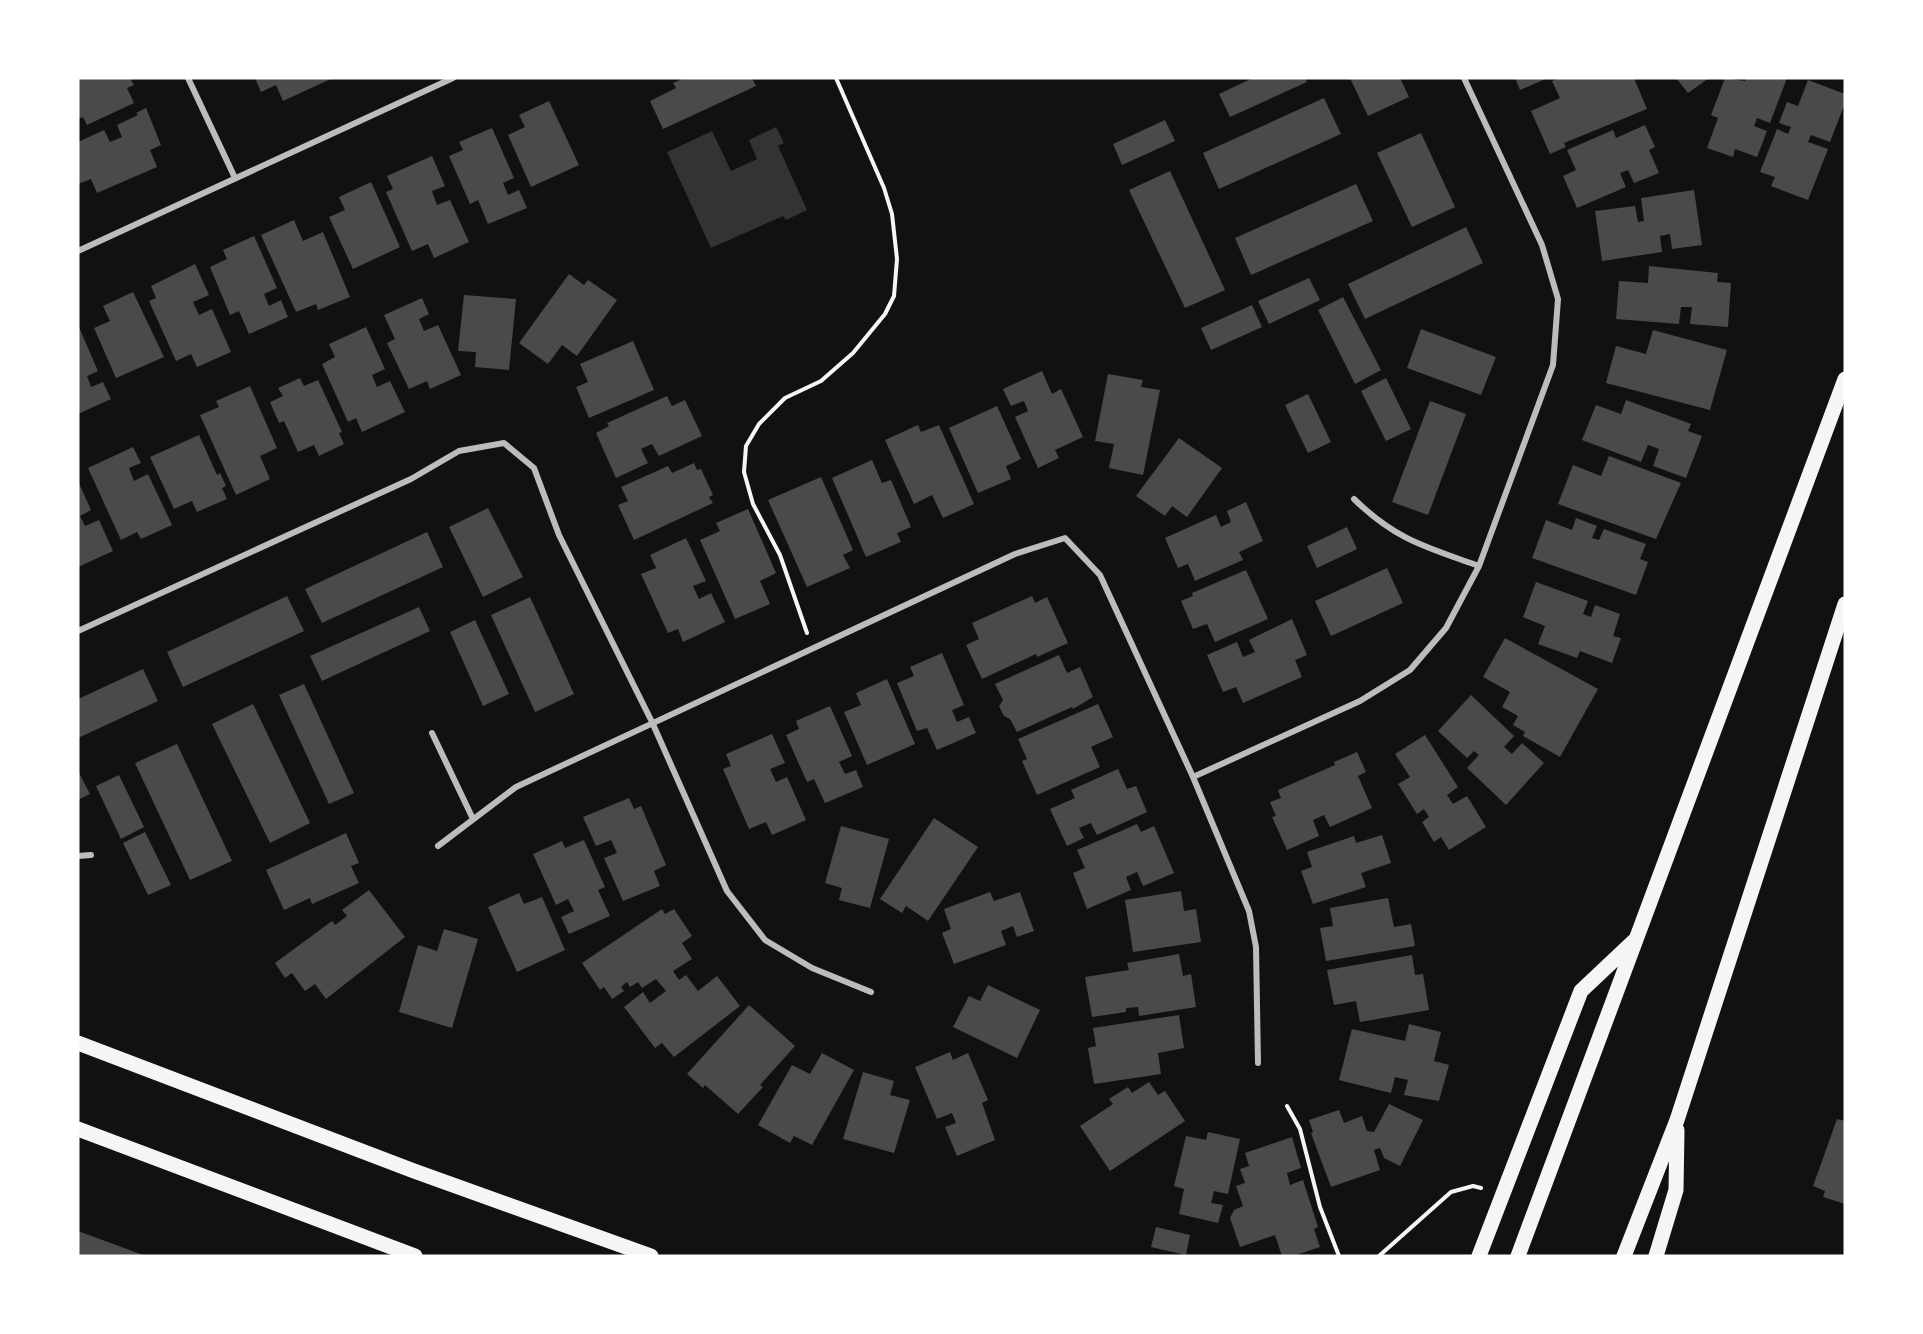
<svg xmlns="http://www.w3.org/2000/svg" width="1923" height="1334" font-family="'Roboto Serif',serif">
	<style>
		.water { fill: #333 }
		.building { fill: #4a4a4a }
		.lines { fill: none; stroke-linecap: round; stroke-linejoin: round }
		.path { stroke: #f5f5f5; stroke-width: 4 }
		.minor { stroke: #bcbcbc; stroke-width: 6 }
		.primary { stroke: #f5f5f5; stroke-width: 15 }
	</style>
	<rect width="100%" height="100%" fill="#111"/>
	<path class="water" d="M776 127 784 143 778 146 807 210 786 220 783 216 711 248 667 152 712 131 731 171 757 159 749 140Z"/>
	<path class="building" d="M78 78H130L134 85 127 88 134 103 87 125 83 117 78 119Z
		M255 78H333L283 101 276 85 261 92Z
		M684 78H752L756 86 663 129 650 101 676 88 673 83Z
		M1253 78H1305L1307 82 1230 117 1219 94Z
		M1350 78H1400L1409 97 1368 116Z
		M1515 78H1548L1520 90Z
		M1560 78H1634L1647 109 1564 143 1566 147 1550 154 1531 111 1560 98 1552 81Z
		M1676 78H1709L1688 93Z
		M1725 78 1745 81 1746 78H1787L1770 123 1757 118 1754 126 1767 131 1757 157 1735 149 1733 157 1707 148 1718 118 1711 115Z
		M1808 80 1845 94V103L1830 142 1811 135 1808 142 1828 149 1808 200 1771 186 1775 177 1760 172 1777 129 1788 134 1791 127 1779 123 1787 102 1798 106Z
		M1324 98 1341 134 1219 189 1203 153Z
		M549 101 579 165 531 187 508 135 525 127 519 115Z
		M146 108 161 145 150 150 157 167 97 193 91 179 78 184V142L104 130 110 142 122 137 117 125 138 115 136 113Z
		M1165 120 1175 141 1122 165 1113 144Z
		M1645 125 1655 147 1649 150 1659 173 1634 183 1628 170 1620 173 1626 187 1577 208 1563 176 1576 170 1567 150 1613 130 1616 138Z
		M492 128 514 178 503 183 508 195 519 190 527 208 488 224 478 200 470 204 449 156 463 150 459 142Z
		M1421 133 1455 207 1412 227 1377 153Z
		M432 156 445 186 432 191 437 205 450 200 469 242 434 258 428 244 412 251 386 192 393 189 387 176Z
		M1170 171 1225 290 1185 308 1129 190Z
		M371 182 400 247 353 269 329 217 345 210 339 197Z
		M1356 184 1373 221 1251 275 1235 238Z
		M1694 190 1702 245 1672 249 1670 234 1660 236 1662 252 1602 261 1595 211 1635 206 1638 222 1644 221 1641 198Z
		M294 220 303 241 323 232 350 297 318 310 316 304 296 312 261 235Z
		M1466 227 1483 263 1365 319 1348 284Z
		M254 236 277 288 264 294 269 306 281 300 288 317 249 334 239 311 230 315 210 267 227 259 223 250Z
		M195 264 209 295 193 302 199 315 212 309 231 352 197 367 191 354 176 361 149 301 156 298 151 286Z
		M1649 266 1718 273 1717 282 1731 283 1728 327 1690 324 1692 307H1681L1679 324 1616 319 1619 281 1648 283Z
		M569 274 584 285 588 280 617 300 577 356 562 345 548 364 519 343Z
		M1309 278 1320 300 1269 324 1258 301Z
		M133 292 164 357 116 378 94 328 110 321 103 306Z
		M464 295 516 299 509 370 475 367 476 352 458 351Z
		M1343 297 1381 370 1355 384 1318 310Z
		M422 298 429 314 419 319 424 331 438 325 461 375 430 389 427 381 409 389 387 343 395 339 384 315Z
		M1252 305 1262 327 1211 350 1201 328Z
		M78 325 98 371 87 376 91 387 103 382 111 399 78 414Z
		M366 327 385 369 372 375 377 387 390 381 405 412 362 432 356 418 348 422 322 364 335 357 329 344Z
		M1421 329 1496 357 1481 395 1407 368Z
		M1653 330 1727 350 1710 410 1606 383 1616 346 1646 354Z
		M633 341 654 390 589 418 576 387 588 382 580 364Z
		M1042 371 1052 394 1061 389 1083 437 1055 450 1059 458 1038 468 1015 417 1028 411 1024 401 1011 406 1003 389Z
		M1108 374 1143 380 1141 387 1160 390 1143 475 1109 468 1114 444 1095 441Z
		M300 378 304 386 318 380 342 432 339 433 344 444 319 456 314 445 298 452 284 421 279 423 270 402 283 396 278 388Z
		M1386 378 1411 429 1386 441 1361 391Z
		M250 386 277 448 260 456 270 479 236 495 200 415 219 407 216 401Z
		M1308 394 1331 442 1308 453 1285 405Z
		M667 396 672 406 685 400 702 436 659 456 652 444 641 449 648 463 616 478 596 433 609 426 607 423Z
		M1626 400 1691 424 1688 431 1702 436 1686 478 1653 466 1659 449 1648 445 1641 462 1582 440 1596 405 1621 414Z
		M1430 401 1466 414 1428 515 1392 502Z
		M997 406 1021 459 1006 466 1011 479 978 493 949 428Z
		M918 425 921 432 939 425 974 504 943 518 932 495 914 504 885 440Z
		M199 435 217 475 220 473 226 486 222 488 227 499 197 512 192 501 174 509 150 457Z
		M1179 438 1222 468 1187 517 1172 506 1165 516 1136 496Z
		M133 447 141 463 129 468 134 481 148 474 172 525 141 539 137 532 121 540 88 468Z
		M1609 456 1681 483 1656 539 1558 504 1573 465 1601 476Z
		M872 460 882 483 891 480 911 527 897 533 901 542 866 557 832 478Z
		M694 463 697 470 701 469 713 495 709 497 713 503 634 540 618 505 628 501 621 487 668 466 672 473Z
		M821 477 853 550 843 555 850 568 807 587 768 500Z
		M78 481 91 510 80 516 85 526 99 520 113 551 78 567Z
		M1246 502 1263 541 1239 552 1243 560 1195 581 1188 564 1178 568 1165 538 1216 515 1221 527 1231 522 1227 511Z
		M488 508 523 577 483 597 449 527Z
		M748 509 776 573 760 581 770 604 735 619 700 540 720 531 716 523Z
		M1576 518 1597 526 1592 538 1599 540 1604 529 1646 544 1640 559 1648 562 1636 595 1532 558 1546 520 1572 530Z
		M1347 527 1357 549 1317 568 1307 546Z
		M427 532 443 567 322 623 305 589Z
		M686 538 706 581 693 586 699 599 711 593 725 622 683 642 678 629 668 633 641 574 656 568 650 555Z
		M1387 568 1403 603 1331 636 1315 601Z
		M1246 570 1268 619 1215 642 1207 624 1193 629 1181 601 1193 596 1192 593Z
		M1536 582 1588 601 1583 614 1591 617 1595 605 1620 614 1613 636 1621 638 1612 663 1580 651 1577 658 1538 644 1545 626 1523 617Z
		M287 596 304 631 183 687 167 652Z
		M1032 596 1035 603 1047 597 1068 643 1037 657 1036 654 982 679 966 645 979 639 972 623Z
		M530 597 574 694 535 712 491 615Z
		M419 607 430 631 322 681 310 656Z
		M1292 619 1307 655 1295 660 1302 677 1243 703 1236 687 1223 692 1207 655 1237 642 1243 657 1255 652 1249 640Z
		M475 620 509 694 483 706 450 632Z
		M1505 638 1598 689 1560 757 1523 736 1525 732 1513 725 1518 716 1502 707 1510 692 1483 677Z
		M942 653 964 705 952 710 957 722 969 717 976 733 937 750 927 728 917 731 897 683 914 676 910 667Z
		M1059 655 1067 673 1080 667 1093 697 1073 709 1072 707 1017 732 1010 719 1004 716 999 706 1003 700 995 684Z
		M143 669 158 701 78 738V699Z
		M887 679 915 744 867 765 844 712 861 705 856 693Z
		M304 684 354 793 329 804 279 695Z
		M1471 695 1514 736 1504 747 1512 754 1522 743 1544 763 1506 805 1467 768 1479 755 1474 751 1467 758 1438 731Z
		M253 704 310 823 270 843 212 724Z
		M1098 704 1113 737 1091 747 1100 767 1037 795 1022 761 1027 759 1018 739Z
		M830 706 852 756 839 762 845 774 856 770 863 787 825 803 814 779 807 782 786 735 799 729 796 721Z
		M772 734 785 763 770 769 776 782 787 777 806 820 772 835 766 822 749 829 723 769 731 766 726 754Z
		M1425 735 1458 787 1447 795 1453 804 1467 796 1486 827 1449 850 1441 837 1434 842 1422 822 1429 817 1424 809 1417 814 1398 784 1410 777 1395 754Z
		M177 744 232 861 190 880 135 763Z
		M1357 752 1366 772 1358 776 1372 808 1330 827 1324 815 1313 820 1319 836 1287 850 1272 817 1276 816 1270 802 1281 798 1278 790 1335 765 1334 762Z
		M1118 769 1127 789 1136 786 1147 812 1097 835 1091 823 1079 828 1084 838 1067 846 1050 809 1075 798 1071 790Z
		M78 771 90 794 78 800Z
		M119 775 144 827 121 839 96 786Z
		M629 798 634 809 641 806 666 865 654 871 660 886 623 901 604 858 617 853 611 840 596 846 583 817Z
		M934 818 978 847 928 921 906 906 902 913 880 899Z
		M1137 824 1141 832 1154 826 1174 873 1143 886 1137 872 1126 877 1131 890 1087 909 1073 873 1085 868 1077 850Z
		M841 826 889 839 870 908 839 900 842 888 825 883Z
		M145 832 171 885 148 895 123 843Z
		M346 833 359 863 351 866 359 883 312 904 310 898 284 910 266 870Z
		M1382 835 1391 863 1361 873 1366 887 1313 904 1301 871 1312 867 1307 852 1354 836 1356 843Z
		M584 840 605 887 598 890 610 916 569 934 561 917 574 911 568 899 556 905 533 854 562 841 565 848Z
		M369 890 405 937 326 999 315 984 305 991 292 973 285 978 275 963 332 921 335 925 347 916 342 910Z
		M1181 891 1184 911 1196 909 1201 942 1133 952 1125 900Z
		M990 892 994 901 1020 892 1034 931 1017 937 1013 926 1001 931 1006 945 954 964 942 933 951 929 944 909Z
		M519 893 524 904 542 897 565 950 517 972 488 907Z
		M1388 898 1394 927 1411 924 1415 946 1326 961 1320 928 1333 926 1330 908Z
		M662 909 665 914 674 909 692 936 682 943 692 959 673 971 679 980 686 975 698 991 717 976 740 1006 674 1057 662 1043 655 1048 624 1007 643 992 650 1003 666 991 656 979 642 988 638 982 630 987 627 982 621 987 624 991 612 999 604 987 600 990 582 963Z
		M444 929 478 939 452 1028 399 1012 418 945 437 951Z
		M1179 954 1183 976 1191 974 1196 1007 1139 1016 1138 1007 1126 1008V1012L1092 1017 1085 977 1129 970 1127 963Z
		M1412 955 1415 975 1423 974 1429 1010 1360 1022 1356 1001 1334 1005 1327 970Z
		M988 985 1040 1010 1017 1058 953 1027 969 996 980 1001Z
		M749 1005 795 1046 760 1085 763 1087 738 1114 705 1085 703 1088 687 1074Z
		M1179 1015 1184 1048 1158 1053 1161 1074 1094 1084 1088 1048 1096 1046 1093 1028Z
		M1409 1024 1441 1032 1434 1061 1449 1065 1439 1101 1404 1095 1408 1080 1395 1077 1391 1093 1339 1080 1352 1029 1405 1041Z
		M950 1052 953 1060 968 1053 988 1100 982 1103 995 1140 957 1156 945 1127 956 1123 952 1113 937 1119 915 1067Z
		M822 1053 854 1070 812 1145 794 1136 790 1143 758 1125 792 1065 810 1074Z
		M863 1072 894 1081 890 1095 910 1100 894 1153 843 1139Z
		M1149 1082 1158 1095 1165 1091 1185 1121 1110 1171 1080 1126 1113 1104 1109 1099 1128 1087 1132 1093Z
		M1389 1104 1423 1120 1400 1166 1384 1158 1380 1148 1374 1150 1380 1170 1331 1187 1311 1133 1313 1132 1309 1120 1339 1110 1344 1123 1362 1116 1367 1131 1374 1132Z
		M1837 1119 1845 1121V1204L1823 1197 1825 1191 1813 1186Z
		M1208 1132 1240 1139 1228 1194 1214 1191 1211 1203 1223 1205 1218 1223 1179 1214 1184 1189 1174 1186 1186 1136 1206 1140Z
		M1292 1137 1301 1168 1287 1173 1290 1185 1303 1180 1318 1227 1314 1229 1320 1247 1293 1256H1282L1275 1235 1240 1247 1230 1218 1234 1210 1243 1206 1236 1186 1245 1183 1240 1169 1249 1166 1245 1153Z
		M1156 1227 1190 1235 1186 1255 1151 1247Z
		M78 1231 146 1256H78Z"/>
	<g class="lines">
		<path class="path" d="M807 633 780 555 753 504 744 472 746 446 759 424 785 398 821 381 853 353 885 314 894 296 897 259 892 214 884 188 836 78
			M1287 1106 1300 1129 1320 1207 1339 1256
			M1379 1256 1451 1192 1473 1186 1481 1188"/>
		<path class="minor" d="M188 78 235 178
			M78 251 453 78
			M1354 499C1396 540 1426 547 1479 566
			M78 631 411 479 459 451 504 443 534 468 559 535 652 722 727 891 765 940 812 968 871 992
			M432 733 473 819
			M1193 777 1360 701 1410 670 1446 628 1479 566 1553 365 1558 299 1542 245 1464 78
			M438 846 516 787 1015 554 1065 538 1100 575 1193 777 1249 911 1256 947 1258 1063
			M78 856 91 855"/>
		<path class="primary" d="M78 1043 414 1171 651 1256
			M78 1129 415 1256
			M1479 1256 1581 991 1634 941
			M1518 1256 1845 379
			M1624 1256 1677 1120 1845 604
			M1656 1256 1676 1190 1677 1130"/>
	</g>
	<rect width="1923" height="1334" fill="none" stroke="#ffffff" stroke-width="159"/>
</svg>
